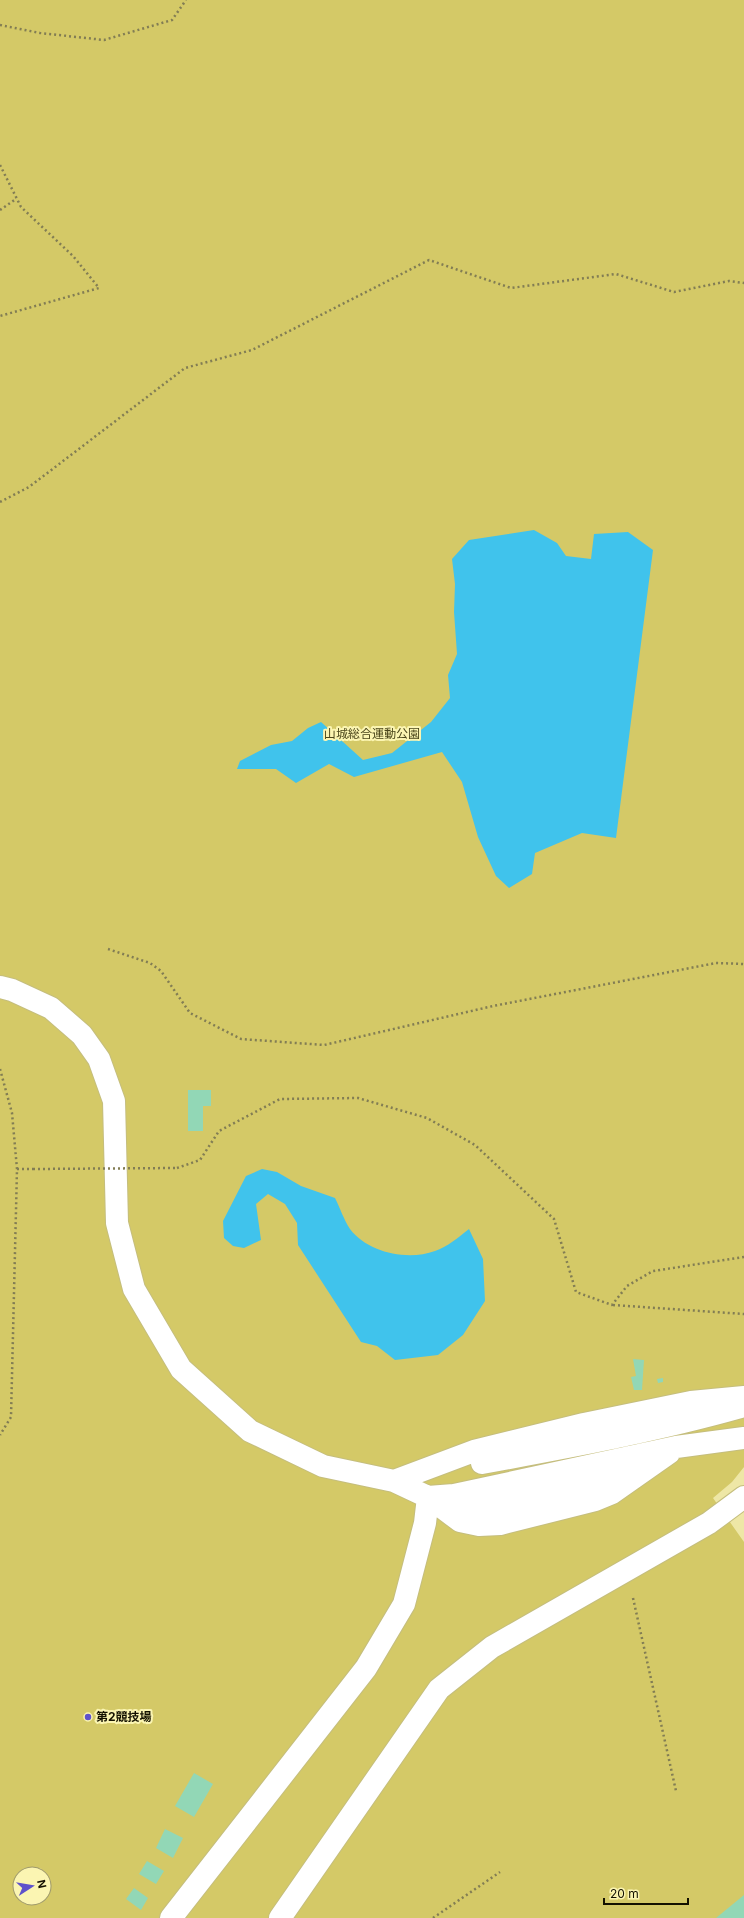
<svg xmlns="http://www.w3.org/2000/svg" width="744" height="1918" font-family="Inter,'Noto Sans JP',sans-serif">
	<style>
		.green { fill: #d4c967; fill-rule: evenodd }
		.water { fill: #40c3ec }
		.building { fill: #92d7b6 }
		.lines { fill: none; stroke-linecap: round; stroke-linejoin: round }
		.minor-casing { stroke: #c5be7e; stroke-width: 24 }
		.path { stroke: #827d54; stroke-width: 2.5; stroke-dasharray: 2 3; stroke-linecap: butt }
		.minor { stroke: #fff; stroke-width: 22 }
		.path-bridge { stroke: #827d54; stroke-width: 2.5; stroke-dasharray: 2 3; stroke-linecap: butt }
		.poi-dot { fill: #5f52cb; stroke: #fbf5b2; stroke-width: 1.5 }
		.labels { text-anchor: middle; stroke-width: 4; stroke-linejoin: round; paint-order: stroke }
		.park-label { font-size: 12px; fill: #4a451a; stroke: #fbf5b2 }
		.poi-label { font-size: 12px; font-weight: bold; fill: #141100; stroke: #fbf5b2; text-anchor: start }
	</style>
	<rect width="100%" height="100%" fill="#eee7a6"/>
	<path class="green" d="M0 0H744V1467L732 1482 713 1498 744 1542V1918H0ZM20 1874H44V1898H20Z"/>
	<path class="water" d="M534 530 557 543 566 556 591 559 594 534 628 532 653 550 616 838 582 833 535 853 532 874 509 888 496 876 478 837 462 782 442 752 354 777 329 764 296 783 276 769H237L240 761 271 745 292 741 308 728 321 722 363 760 392 753 431 722 450 698 448 675 457 654 454 612 455 584 452 559 469 540Z
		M262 1169 277 1172 301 1186 335 1198C340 1208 344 1220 350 1229 368 1253 408 1261 435 1251 447 1247 459 1237 469 1229L483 1259 485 1301 463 1335 438 1355 395 1360 377 1346 361 1342 298 1245 297 1223 285 1204 268 1194 256 1204 261 1240 244 1248 233 1246 224 1238 223 1221 246 1176Z"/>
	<path class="building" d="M188 1090H211V1106H203V1131H188Z
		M633 1359 644 1360 642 1390H634L631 1377 636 1376Z
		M663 1378V1382L658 1383 657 1379Z
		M194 1773 213 1784 194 1817 175 1806Z
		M165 1829 183 1838 173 1858 156 1848Z
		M147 1861 164 1871 156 1884 139 1874Z
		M134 1888 148 1898 141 1910 126 1899Z
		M744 1895V1918H716Z"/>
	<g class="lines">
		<g class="minor-casing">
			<path id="minor" d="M0 987 12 990 51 1008 82 1035 99 1059 114 1101 117 1223 134 1289 181 1369 250 1431 323 1466 394 1481 428 1497 454 1495 676 1447 744 1438
				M482 1463C569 1447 656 1431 741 1407
				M394 1481 474 1451 584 1424 691 1402 744 1397
				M428 1497 460 1521 479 1525 500 1524 595 1500 612 1493 669 1453
				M445 1509H469L501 1504 625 1477
				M171 1918 366 1668 404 1604 425 1523 428 1497
				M280 1918 439 1689 492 1647 709 1523 744 1497"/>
		</g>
		<path class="path" d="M0 25 40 33 104 40 172 20 186 0
			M0 165 21 207 73 256 99 288 0 316
			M0 210 16 199
			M0 502 29 487 185 368 252 350 429 260 511 288 616 274 674 292 729 281 744 283
			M108 949 150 963 161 971 190 1013 241 1039 324 1045 493 1006 716 963 744 964
			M0 1069 12 1113 17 1169 11 1417 0 1435
			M177 1168 200 1160 219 1131 280 1099 358 1098 427 1118 475 1145 554 1219 576 1292 612 1305 627 1286 653 1271 744 1257
			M17 1169H33
			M613 1305 744 1314
			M633 1598 676 1791
			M433 1918 500 1872"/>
		<use href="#minor" class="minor"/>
		<path class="path-bridge" d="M33 1169 177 1168"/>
	</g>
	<circle class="poi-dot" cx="88" cy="1717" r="4"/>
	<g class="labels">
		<g class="park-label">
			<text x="372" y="738">山城総合運動公園</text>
		</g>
		<g class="poi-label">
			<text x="96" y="1721">第2競技場</text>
		</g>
	</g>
	<g transform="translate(32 1886) rotate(78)"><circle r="19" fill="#fbf5b2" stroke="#9f9a6b"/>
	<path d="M0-3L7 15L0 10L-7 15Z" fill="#5f52cb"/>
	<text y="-6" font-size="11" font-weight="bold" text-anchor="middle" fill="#141100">N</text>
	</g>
	<path d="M604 1898v6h84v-6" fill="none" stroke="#141100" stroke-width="2"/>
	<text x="610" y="1898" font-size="12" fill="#141100" stroke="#fbf5b2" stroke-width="3" paint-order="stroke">20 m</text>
</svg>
